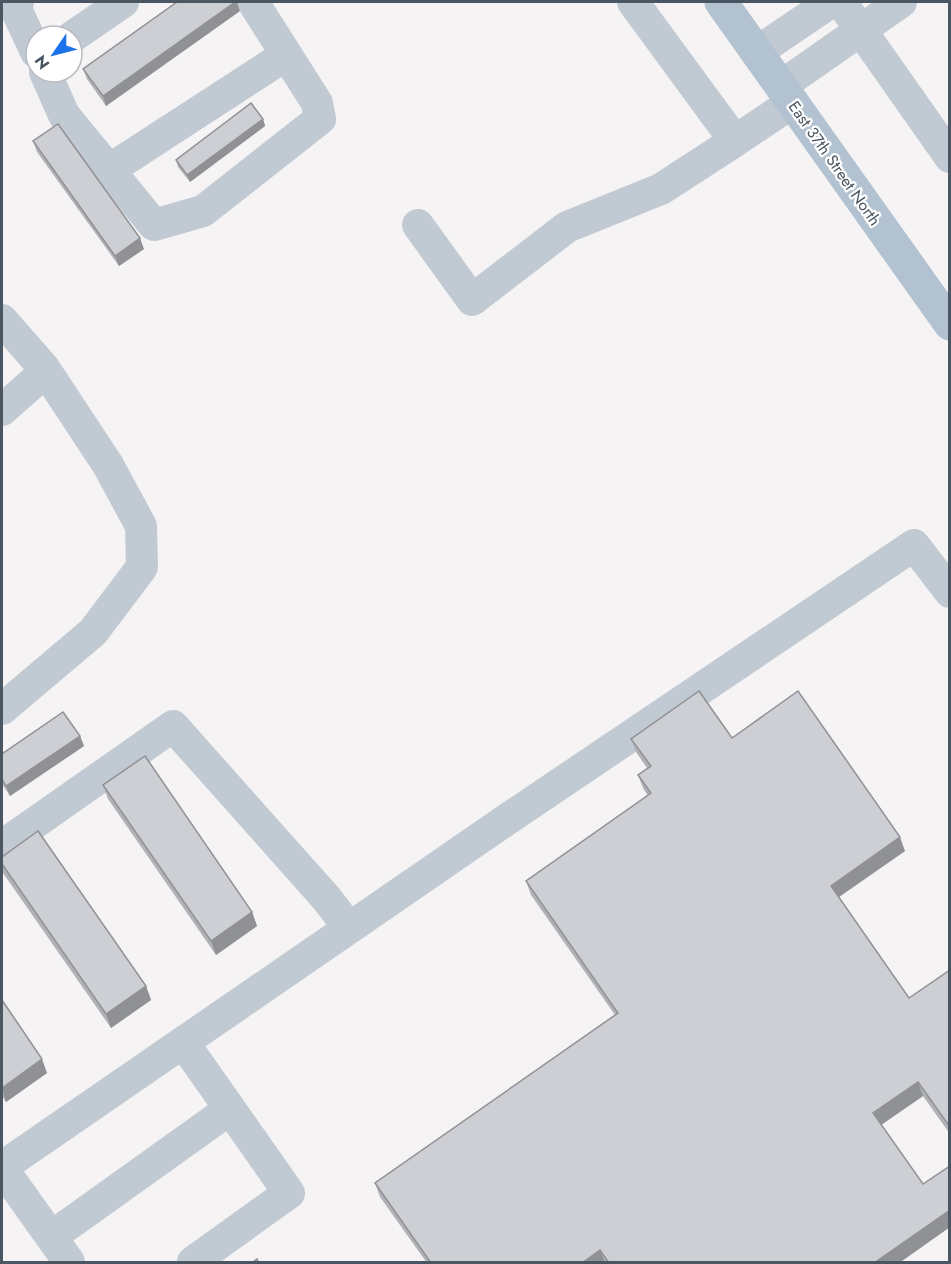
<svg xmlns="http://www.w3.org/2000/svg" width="951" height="1264" font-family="Jost,sans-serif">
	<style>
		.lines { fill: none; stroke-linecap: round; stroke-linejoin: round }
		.minor { stroke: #c1cad2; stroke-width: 32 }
		.major { stroke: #b3c2d1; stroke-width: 33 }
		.wall { fill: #b0b2b7 }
		.shaded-wall { fill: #909195 }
		.building { fill: #cdcfd5; stroke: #909195; stroke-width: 1.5 }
		.labels { text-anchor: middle; stroke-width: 4.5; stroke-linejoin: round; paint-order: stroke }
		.street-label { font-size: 16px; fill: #4a5661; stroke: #fff }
	</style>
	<rect width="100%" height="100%" fill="#f5f3f3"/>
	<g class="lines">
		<path class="minor" d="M18 2 16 9 36 52
			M633 2 735 141 793 102
			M841 2 950 157
			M72 37 123 2
			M757 52 831 2
			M45 72 64 115 154 225 203 211 320 119 317 103 253 2
			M781 86 901 2
			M109 170 286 55
			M418 225 472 300 567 227 661 189 735 141
			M2 320 44 368 108 465 141 526 142 567 93 632 2 709
			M2 410 46 371
			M2 846 173 726 327 899 349 928
			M183 1042 289 1193 193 1262
			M2 1167 512 816 914 545 950 592
			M2 1168 69 1262
			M51 1237 230 1109"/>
		<path class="major" d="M721 2 950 324"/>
	</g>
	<path class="wall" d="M240 11 106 106 87 79 83 69Z
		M263 119 265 126 190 182 178 167 176 160Z
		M33 141 144 249 119 266 37 152Z
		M80 736 84 746 10 796 2 784V754Z
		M732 738 905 851 839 897 909 998 950 970V1134L923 1096 881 1125 923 1184 950 1166V1227L899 1263H427L380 1197 375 1183 615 1015 531 895 526 881 648 796 643 788 638 775 647 768 636 752 631 739Z
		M103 785 252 912 257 926 216 955 108 799Z
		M2 857 146 986 151 1000 111 1028 3 873 2 869Z
		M2 1000 47 1073 6 1102 2 1096Z"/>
	<path class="shaded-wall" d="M235 2H237L240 11 106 106 103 96Z
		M263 119 265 126 190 182 187 175Z
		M140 238 144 249 119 266 115 256Z
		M80 736 84 746 10 796 6 786Z
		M900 837 905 851 836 899 831 886Z
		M252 912 257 926 216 955 211 941Z
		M146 986 151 1000 111 1028 106 1014Z
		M42 1059 47 1073 6 1102 2 1088Z
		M918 1082 923 1096 878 1127 873 1113Z
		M950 1210V1227L899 1263H874Z
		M600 1250 605 1263H582Z"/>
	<path class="building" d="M177 2H235L103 96 83 69Z
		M251 103 263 119 187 175 176 160Z
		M58 124 140 238 115 256 33 141Z
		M699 691 732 738 798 691 900 837 831 886 909 998 950 970V1127L918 1082 873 1113 923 1184 950 1166V1210L874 1263H609L600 1250 582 1263H431L375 1183 618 1013 526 881 651 793 638 775 651 766 631 739Z
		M63 712 80 736 6 786 2 779V754Z
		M145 756 252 912 211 941 103 785Z
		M38 831 146 986 106 1014 2 864V857Z
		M2 1000 42 1059 2 1088Z
		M257 1259 259 1263H252Z"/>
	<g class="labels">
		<g class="street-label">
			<text transform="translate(835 163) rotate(55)" y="6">East 37th Street North</text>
		</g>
	</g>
	<rect width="951" height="1264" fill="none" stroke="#4a5661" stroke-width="6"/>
	<g transform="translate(54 54) rotate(235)"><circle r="28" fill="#ffffff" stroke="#b7bbc0" stroke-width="1.5"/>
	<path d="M0-4.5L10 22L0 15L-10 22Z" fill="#1a73e8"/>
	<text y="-9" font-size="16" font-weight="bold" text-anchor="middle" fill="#4a5661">N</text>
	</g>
</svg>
